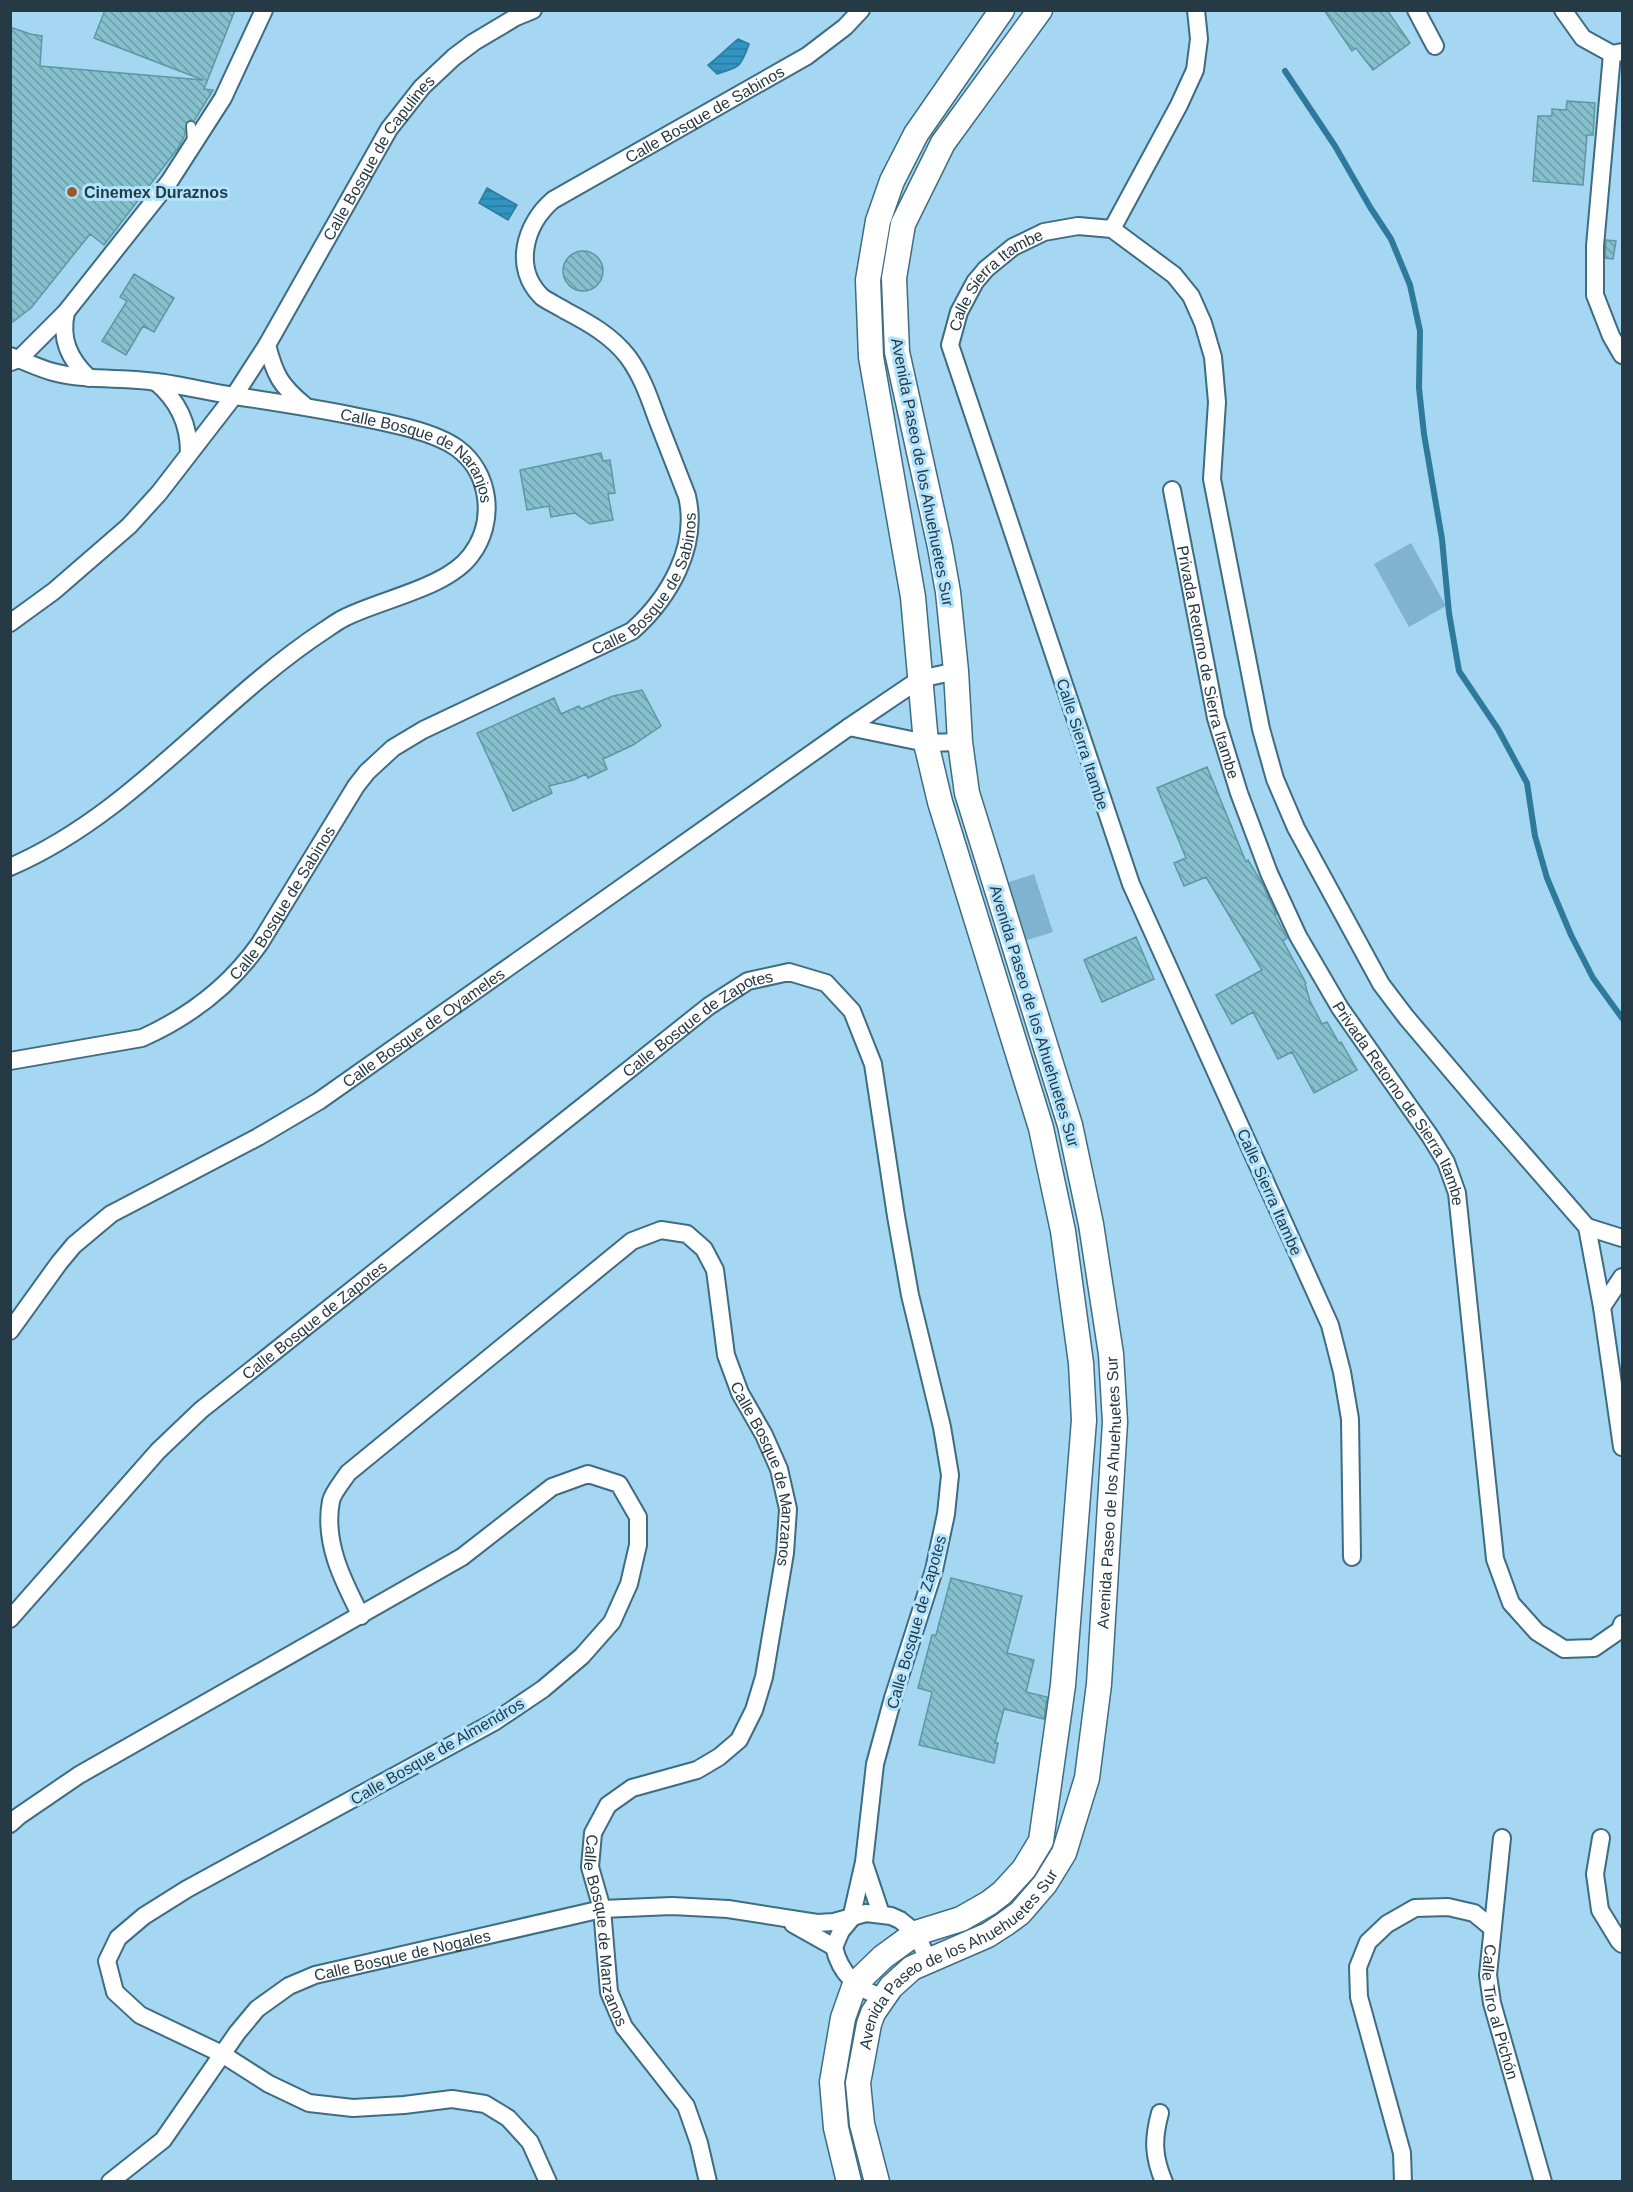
<svg xmlns="http://www.w3.org/2000/svg" width="1633" height="2192" font-family="Helvetica,sans-serif">
	<style>
		.garden { fill: #80b3cf }
		.water { fill: url(#water-rules); stroke: #2e7a9c; stroke-width: 1.5 }
		.lines { fill: none; stroke-linecap: round; stroke-linejoin: round }
		.stream { stroke: #2e7a9c; stroke-width: 6 }
		.building { fill: url(#building-back-hatch); stroke: #5d97a3; stroke-width: 1.5 }
		.lane-casing { stroke: #3d6c83; stroke-width: 11 }
		.street-casing { stroke: #3d6c83; stroke-width: 20 }
		.secondary-casing { stroke: #3d6c83; stroke-width: 27 }
		.lane { stroke: #fff; stroke-width: 8 }
		.street { stroke: #fff; stroke-width: 16 }
		.secondary { stroke: #fff; stroke-width: 24 }
		.poi-dot { fill: #9d582b; stroke: #b2e4ff; stroke-width: 2 }
		.labels { text-anchor: middle; stroke-width: 6; stroke-linejoin: round; paint-order: stroke }
		.street-label { font-size: 16px; fill: #263a45; stroke: #b2e4ff }
		.poi-label { font-size: 16px; font-weight: bold; fill: #263a45; stroke: #b2e4ff; text-anchor: start }
	</style>
	<defs>
		<pattern id="water-rules" width="6" height="5" patternUnits="userSpaceOnUse" patternTransform="scale(1.5)"><rect width="6" height="5" fill="#3195c1"/><path d="M0 2.5h6" fill="none" stroke="#297b9f"/></pattern>
		<pattern id="building-back-hatch" width="6" height="6" patternUnits="userSpaceOnUse" patternTransform="scale(1.5)"><rect width="6" height="6" fill="#85c1cd"/><path d="M-1 5l2 2M0 0l6 6M5-1l2 2" fill="none" stroke="#6d9ea8"/></pattern>
	</defs>
	<rect width="100%" height="100%" fill="#a5d7f2"/>
	<path class="garden" d="M1411 543 1446 606 1409 627 1374 564Z
		M1034 874 1053 932 1024 941 1006 883Z"/>
	<path class="water" d="M738 39 749 44C741 67 740 67 717 74L708 65C719 57 727 48 738 39Z
		M487 188 517 205 508 220 479 203Z"/>
	<g class="lines">
		<path class="stream" d="M1285 71 1335 146 1370 207 1391 239 1410 285 1420 331 1419 388 1424 434 1442 539 1449 613 1459 671 1498 729 1527 783 1535 836 1547 878 1571 935 1593 978 1622 1018"/>
	</g>
	<path class="building" d="M105 10H235L204 89 213 90 194 121 190 120 186 123 185 135 178 148 104 245 90 234 31 308 10 324V27L30 34 42 36 40 66 203 80 94 38Z
		M1324 10H1387L1410 43 1373 70 1356 48 1352 51Z
		M1567 101 1595 103 1593 135H1587L1583 185 1533 181 1538 116H1552V109L1566 110Z
		M1606 240 1616 241 1613 259 1605 258Z
		M563 271a20 20 0 1 1 40 0a20 20 0 1 1-40 0Z
		M134 274 174 298 154 332 143 326 126 355 102 341 127 301 120 297Z
		M601 453 603 461 610 460 615 493 608 494 613 520 590 524 575 513 551 517 549 506 527 510 520 470Z
		M642 690 661 726 633 745 603 759 607 769 588 778 586 774 573 780 549 786 552 793 513 811 477 733 554 698 561 714 579 706 581 709 613 696Z
		M1207 767 1246 862 1248 860 1263 885 1276 914 1275 915 1287 938 1283 941 1306 983 1305 984 1310 1001 1322 1024 1327 1022 1339 1043 1341 1042 1357 1070 1314 1093 1292 1052 1278 1059 1253 1012 1232 1024 1216 995 1262 970 1206 877 1184 886 1174 863 1186 858 1157 788Z
		M1136 937 1154 979 1102 1002 1084 960Z
		M951 1578 1022 1596 1007 1653 1034 1660 1026 1692 1047 1697 1044 1719 1004 1709 995 1743H998L994 1763 919 1745 932 1692 918 1688 932 1635H936Z"/>
	<g class="lines">
		<g class="lane-casing">
			<path id="lane" d="M191 126 192 141"/>
		</g>
		<g class="street-casing">
			<g id="street">
				<path d="M1416 10 1435 46"/>
				<path d="M1563 10 1583 38 1612 54"/>
				<path d="M1622 52 1612 54 1595 246V295L1611 336 1622 355"/>
				<path d="M1112 229 1179 105 1195 70 1199 39 1196 10"/>
				<path d="M66 312C60 339 69 359 89 378"/>
				<path d="M267 345C275 375 280 385 304 405"/>
				<path id="s1" d="M10 356C25 361 38 368 53 372 87 381 122 377 156 382 182 385 208 392 235 396 275 402 314 408 354 416 383 422 432 430 457 448 491 473 496 522 471 555 447 588 381 599 344 618 338 621 331 626 325 630 215 702 133 814 10 867"/>
				<path d="M11 362 19 359 66 312 169 182 223 98 264 10"/>
				<path d="M156 382C178 401 189 423 189 453"/>
				<path id="s2" d="M1172 490 1216 718 1239 793 1269 873 1298 936 1340 1008 1430 1136 1446 1162 1457 1193 1495 1559 1511 1603 1537 1632 1564 1649 1594 1648 1620 1630 1622 1624"/>
				<path id="s3" d="M10 623 54 591 129 526 159 493 234 396 267 345 389 129 422 87 454 57 474 42 516 17 533 10"/>
				<path d="M849 727 926 743 960 742"/>
				<path id="s4" d="M10 1061 142 1038C191 1016 230 986 260 943L356 786 367 772 393 748 423 730 632 631C669 598 699 547 687 496 677 470 667 444 657 419 649 397 642 376 628 357 612 336 589 323 566 311 558 306 549 302 542 297 512 268 525 224 553 200L807 56 845 27 861 10"/>
				<path d="M1587 1227 1622 1238"/>
				<path d="M1602 1307 1622 1277"/>
				<path id="s5" d="M10 1331 59 1263 74 1245 111 1214 258 1137 319 1101 849 727 920 679 956 671"/>
				<path id="s6" d="M1352 1557 1350 1419 1342 1372 1330 1325 1131 884 950 345 959 312 975 282 986 269 1013 247 1044 232 1078 226 1112 229 1174 275 1191 296 1203 323 1213 357 1217 402 1212 479 1261 729 1275 779 1296 828 1381 984 1406 1017 1484 1109 1587 1227 1602 1307 1622 1447"/>
				<path id="s7" d="M361 1616C343 1581 323 1542 331 1501 333 1492 343 1481 348 1473L632 1241 661 1230 687 1234 704 1249 715 1270 726 1355 740 1393 764 1435 779 1469 788 1509 785 1553 764 1677 754 1710 739 1740 719 1757 697 1770 632 1788 608 1805 593 1833 590 1867 602 1909 609 1992 624 2027 686 2106 699 2143 708 2182"/>
				<path id="s8" d="M10 1619 158 1451 201 1410 709 1006 748 981 789 972 826 983 852 1011 873 1064 896 1216 910 1295 942 1427 950 1475 946 1514 934 1570 893 1698 875 1764 864 1862 851 1919 841 1931 834 1947"/>
				<path d="M10 1824 19 1816 79 1775 462 1557 552 1487 588 1474 619 1484 638 1517V1545L629 1584 612 1622 582 1656 543 1689 494 1722 187 1889 144 1916 118 1938 107 1961 115 1992 140 2015 222 2054 269 2084 309 2103 353 2108 404 2105 452 2099 485 2104 508 2118 530 2142 548 2182"/>
				<path id="s9" d="M1502 1838 1488 1975 1492 2003 1543 2182"/>
				<path d="M1601 1838 1595 1874 1600 1910 1619 1941 1622 1944"/>
				<path d="M864 1863 881 1914"/>
				<path d="M793 1924 834 1947C840 1973 857 1990 883 1997"/>
				<path d="M1160 2113C1153 2139 1153 2156 1164 2182"/>
				<path id="s10" d="M110 2182 163 2140 237 2033 257 2009 289 1986 315 1975 602 1909 672 1906 728 1909 817 1923 834 1922 866 1913 891 1916 900 1920 916 1933 924 1951 925 1961"/>
				<path d="M1403 2182 1402 2153 1359 1997 1358 1967 1368 1942 1387 1924 1415 1908 1448 1907 1474 1913 1491 1927"/>
			</g>
		</g>
		<g class="secondary-casing">
			<g id="secondary">
				<path d="M849 2182 836 2128 832 2082 843 2018 855 1984 883 1957 916 1933 961 1919 989 1903 1002 1893 1024 1869 1041 1841 1063 1685 1084 1420 1081 1363 1063 1231 1041 1128 940 802 926 743 913 597 871 357 868 280 878 221 892 181 916 134 1002 10"/>
				<path id="s11" d="M877 2182 862 2124 858 2083 869 2024 873 2013 891 1987 912 1968 988 1935 1005 1924 1020 1913 1045 1884 1064 1853 1087 1778 1099 1684 1115 1422 1111 1354 1091 1224 1070 1125 967 793 960 742 956 671 948 592 940 547 897 352 894 278 903 224 943 143 1040 10"/>
			</g>
		</g>
		<use href="#lane" class="lane"/>
		<use href="#street" class="street"/>
		<use href="#secondary" class="secondary"/>
	</g>
	<circle class="poi-dot" cx="72" cy="192" r="6"/>
	<g class="labels">
		<g class="street-label">
			<text dy="6" stroke="none"><textPath href="#s4" startOffset="1485">Calle Bosque de Sabinos</textPath></text>
			<text dy="6" stroke="none"><textPath href="#s3" startOffset="600">Calle Bosque de Capulines</textPath></text>
			<text dy="6" stroke="none"><textPath href="#s6" startOffset="1370">Calle Sierra Itambe</textPath></text>
			<text dy="6" stroke="none"><textPath href="#s1" startOffset="430">Calle Bosque de Naranjos</textPath></text>
			<text transform="translate(923 472) rotate(79)" y="6">Avenida Paseo de los Ahuehuetes Sur</text>
			<text dy="6" stroke="none"><textPath href="#s4" startOffset="837">Calle Bosque de Sabinos</textPath></text>
			<text dy="6" stroke="none"><textPath href="#s2" startOffset="176">Privada Retorno de Sierra Itambe</textPath></text>
			<text transform="translate(1083 744) rotate(72)" y="6">Calle Sierra Itambe</text>
			<text dy="6" stroke="none"><textPath href="#s4" startOffset="333">Calle Bosque de Sabinos</textPath></text>
			<text transform="translate(1035 1016) rotate(73)" y="6">Avenida Paseo de los Ahuehuetes Sur</text>
			<text dy="6" stroke="none"><textPath href="#s8" startOffset="914">Calle Bosque de Zapotes</textPath></text>
			<text dy="6" stroke="none"><textPath href="#s5" startOffset="520">Calle Bosque de Oyameles</textPath></text>
			<text dy="6" stroke="none"><textPath href="#s2" startOffset="662">Privada Retorno de Sierra Itambe</textPath></text>
			<text transform="translate(1270 1192) rotate(66)" y="6">Calle Sierra Itambe</text>
			<text dy="6" stroke="none"><textPath href="#s8" startOffset="428">Calle Bosque de Zapotes</textPath></text>
			<text dy="6" stroke="none"><textPath href="#s7" startOffset="837">Calle Bosque de Manzanos</textPath></text>
			<text dy="6" stroke="none"><textPath href="#s11" startOffset="794">Avenida Paseo de los Ahuehuetes Sur</textPath></text>
			<text transform="translate(916 1622) rotate(-74)" y="6">Calle Bosque de Zapotes</text>
			<text transform="translate(437 1751) rotate(-30)" y="6">Calle Bosque de Almendros</text>
			<text dy="6" stroke="none"><textPath href="#s7" startOffset="1395">Calle Bosque de Manzanos</textPath></text>
			<text dy="6" stroke="none"><textPath href="#s10" startOffset="386">Calle Bosque de Nogales</textPath></text>
			<text dy="6" stroke="none"><textPath href="#s11" startOffset="272">Avenida Paseo de los Ahuehuetes Sur</textPath></text>
			<text dy="6" stroke="none"><textPath href="#s9" startOffset="176">Calle Tiro al Pichón</textPath></text>
		</g>
		<g class="poi-label">
			<text x="84" y="198">Cinemex Duraznos</text>
		</g>
	</g>
	<rect width="1633" height="2192" fill="none" stroke="#263a45" stroke-width="24"/>
</svg>
